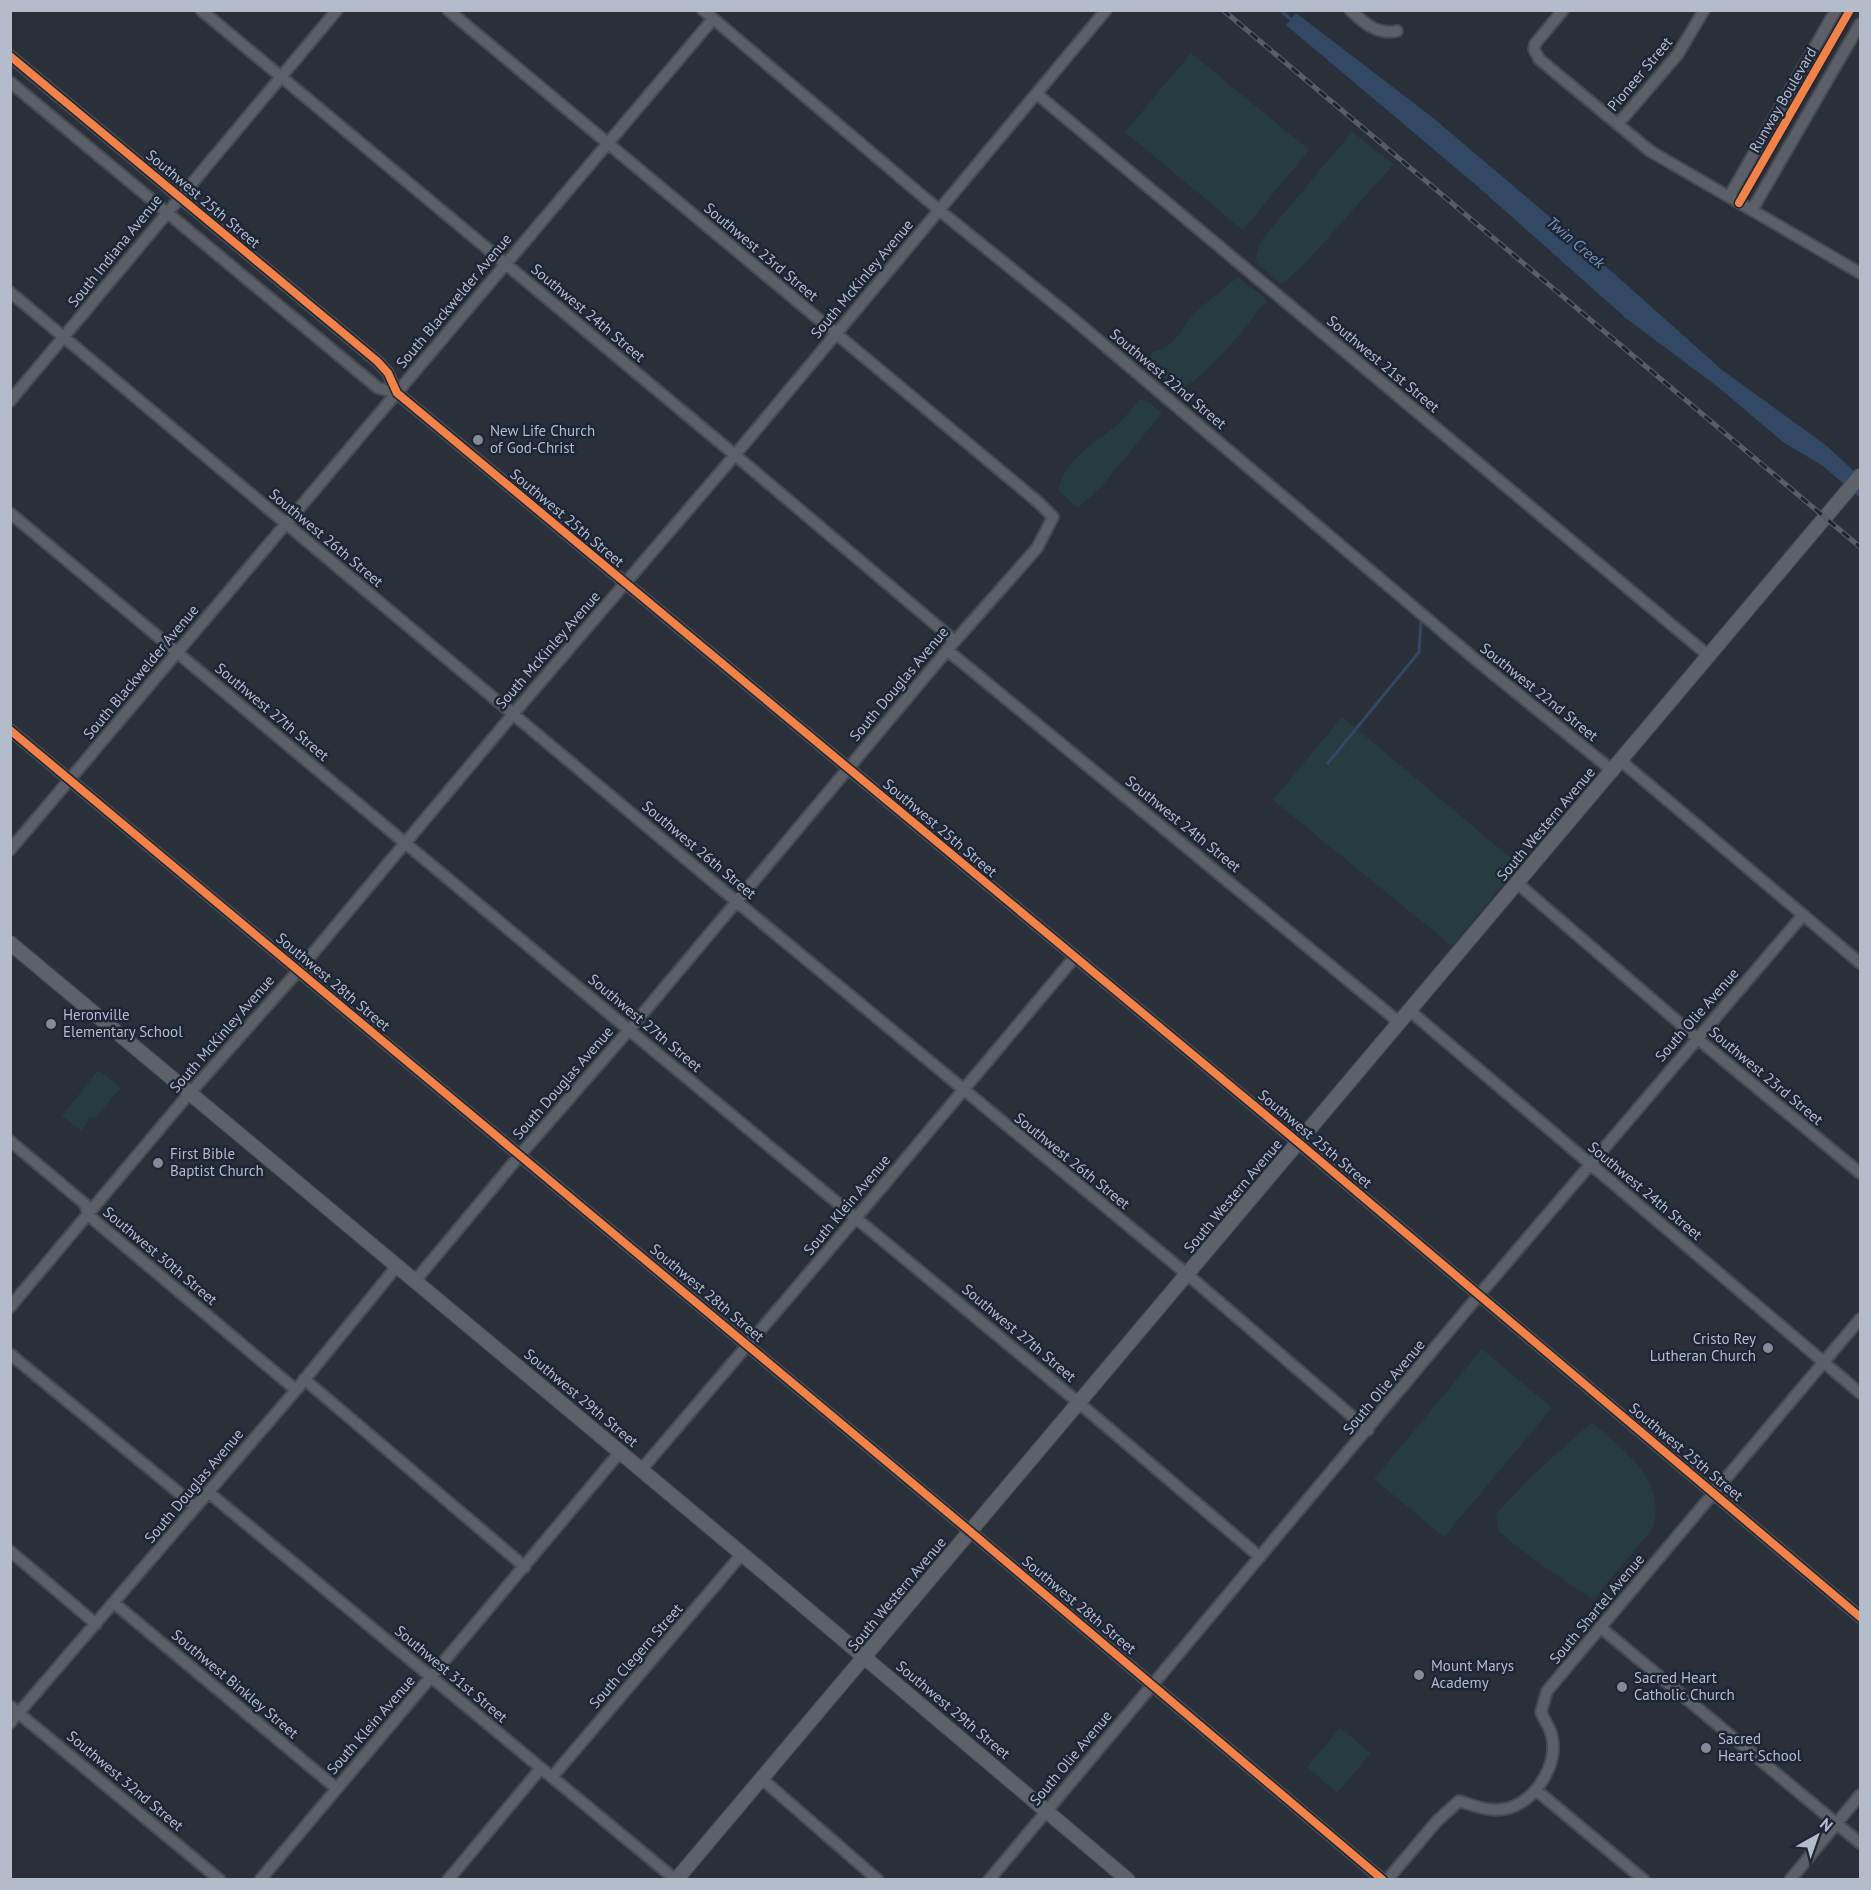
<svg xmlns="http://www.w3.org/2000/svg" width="1871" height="1890" font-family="'PT Sans',sans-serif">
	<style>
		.green { fill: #263c41 }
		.water { fill: #334865 }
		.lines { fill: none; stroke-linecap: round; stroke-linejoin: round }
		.stream { stroke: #334865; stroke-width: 3 }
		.minor-casing { stroke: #464b52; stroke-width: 14 }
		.major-casing { stroke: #474d57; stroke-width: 16 }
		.minor { stroke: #5a5f68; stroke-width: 10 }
		.major { stroke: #5d6169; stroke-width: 14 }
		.rail-casing { stroke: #585d66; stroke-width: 5 }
		.rail { stroke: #1c2636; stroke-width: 3; stroke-dasharray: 9; stroke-linecap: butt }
		.cycleway-casing { stroke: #1c2636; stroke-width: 11 }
		.cycleway { stroke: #f48246; stroke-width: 8 }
		.poi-dot { fill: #838b98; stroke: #1c2636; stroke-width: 2 }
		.labels { text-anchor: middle; stroke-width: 5; stroke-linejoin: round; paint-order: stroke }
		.street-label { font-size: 15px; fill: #b3bccb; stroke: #1c2636 }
		.poi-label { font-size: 15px; fill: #b3bccb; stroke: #1c2636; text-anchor: start }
		.water-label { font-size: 16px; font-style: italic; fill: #7892b5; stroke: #1c2636 }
	</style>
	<rect width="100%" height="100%" fill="#29303a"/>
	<path class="green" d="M1191 53 1309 150 1243 230 1125 132Z
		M1352 132 1394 164 1301 268 1281 284 1255 261 1260 242Z
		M1238 277 1267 300C1245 327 1209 377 1178 390L1145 364 1152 352C1179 346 1180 328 1197 311 1210 299 1225 288 1238 277Z
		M1140 399 1149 402 1162 413 1101 487 1078 508 1059 491C1061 459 1100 442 1121 421 1128 414 1134 406 1140 399Z
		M1342 717 1355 728 1328 764 1357 729 1519 865 1452 946 1273 800Z
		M98 1070 121 1088 94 1119 91 1117 81 1131 62 1116Z
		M1482 1349 1552 1408 1444 1537 1374 1479Z
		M1592 1422C1623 1451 1669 1480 1652 1529L1593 1600 1536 1561 1499 1532 1496 1514 1532 1476Z
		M1340 1728 1371 1753 1337 1793 1307 1767Z"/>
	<path class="water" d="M1296 13 1432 117 1563 228 1722 370 1827 446 1860 477V498L1823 466 1783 442 1718 387 1627 319 1476 185 1286 25Z"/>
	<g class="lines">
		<path class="stream" d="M1280 10 1293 21
			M1328 763 1419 652 1421 622"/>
		<g class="minor-casing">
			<path id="minor" d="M201 10 735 455 955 641
				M703 10 939 210 1071 317 1476 660 1613 771
				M1350 10C1364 23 1377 35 1397 31
				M1563 10 1535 44 1534 49 1539 59 1650 151 1860 273
				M10 56 377 361 388 373 397 393 1299 1143 1860 1617
				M10 82 378 388 397 393
				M1037 94 1709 656
				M1618 124 1678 54 1704 10
				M1729 197 1836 10
				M1752 210 1860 24
				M10 292 737 902 1188 1275 1368 1430
				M10 401 337 10
				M10 513 629 1030 1079 1403 1260 1557
				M947 650 1400 1023
				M10 730 971 1532 1383 1880
				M1621 761 1860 963
				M10 850 713 19
				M1517 883 1698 1039 1860 1173
				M1410 1011 1860 1393
				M10 1141 85 1204 88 1215 296 1390
				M415 1281 520 1155 629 1030 955 641 1037 548 1053 517 1038 502 448 10
				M10 1307 182 1102 298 971 514 713 735 455 1106 10
				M10 1354 195 1506
				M304 1379 525 1567
				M641 1470 856 1218 1074 958
				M208 1492 676 1880
				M10 1551 96 1624
				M114 1603 336 1788
				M1600 1627 1860 1843
				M10 1706 220 1880
				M10 1723 296 1390 397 1266
				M552 1777 742 1554
				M762 1779 878 1880
				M1536 1790 1644 1880
				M260 1880 620 1452
				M448 1880 541 1768
				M989 1880 1479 1295 1803 915
				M1387 1880 1437 1821 1459 1801C1475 1806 1492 1813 1509 1808 1536 1800 1558 1765 1552 1737 1551 1729 1544 1720 1541 1712L1547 1691 1860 1319
				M1790 1880 1860 1795"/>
		</g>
		<g class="major-casing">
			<path id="major" d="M10 943 742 1554 1128 1880
				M676 1880 1860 476"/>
		</g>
		<use href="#minor" class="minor"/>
		<use href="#major" class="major"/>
		<g class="rail-casing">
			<path id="rail" d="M1223 10 1860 547"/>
		</g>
		<use href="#rail" class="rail"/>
		<g class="cycleway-casing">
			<path id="cycleway" d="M10 56 377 361 388 373 397 393 1299 1143 1860 1617
				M1739 203 1850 10
				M10 730 971 1532 1383 1880"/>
		</g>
		<use href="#cycleway" class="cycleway"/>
	</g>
	<g class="poi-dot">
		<circle cx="478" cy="440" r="6"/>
		<circle cx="51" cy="1024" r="6"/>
		<circle cx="158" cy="1163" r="6"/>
		<circle cx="1768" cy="1348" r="6"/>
		<circle cx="1419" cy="1675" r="6"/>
		<circle cx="1622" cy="1687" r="6"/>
		<circle cx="1706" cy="1748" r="6"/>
	</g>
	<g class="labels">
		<g class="street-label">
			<text transform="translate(1640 74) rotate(-50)" y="5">Pioneer Street</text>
			<text transform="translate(1783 100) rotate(-60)" y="5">Runway Boulevard</text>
			<text transform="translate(203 199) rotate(40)" y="5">Southwest 25th Street</text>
			<text transform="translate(115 251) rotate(-51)" y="5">South Indiana Avenue</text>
			<text transform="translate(761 252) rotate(40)" y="5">Southwest 23rd Street</text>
			<text transform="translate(862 279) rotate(-50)" y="5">South McKinley Avenue</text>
			<text transform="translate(454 301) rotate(-50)" y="5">South Blackwelder Avenue</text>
			<text transform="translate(588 313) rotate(40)" y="5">Southwest 24th Street</text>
			<text transform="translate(1383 364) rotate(40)" y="5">Southwest 21st Street</text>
			<text transform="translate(1168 379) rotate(40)" y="5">Southwest 22nd Street</text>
			<text transform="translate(567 518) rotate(40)" y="5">Southwest 25th Street</text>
			<text transform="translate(326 538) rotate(40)" y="5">Southwest 26th Street</text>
			<text transform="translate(548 650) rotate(-49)" y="5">South McKinley Avenue</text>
			<text transform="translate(141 672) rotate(-50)" y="5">South Blackwelder Avenue</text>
			<text transform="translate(899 684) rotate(-50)" y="5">South Douglas Avenue</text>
			<text transform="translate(1539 692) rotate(39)" y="5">Southwest 22nd Street</text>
			<text transform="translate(272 712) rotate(40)" y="5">Southwest 27th Street</text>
			<text transform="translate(1183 824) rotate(39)" y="5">Southwest 24th Street</text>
			<text transform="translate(1546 824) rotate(-50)" y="5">South Western Avenue</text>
			<text transform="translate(940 828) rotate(40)" y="5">Southwest 25th Street</text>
			<text transform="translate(699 850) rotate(40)" y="5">Southwest 26th Street</text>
			<text transform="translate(333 982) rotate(40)" y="5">Southwest 28th Street</text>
			<text transform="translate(1697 1015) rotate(-49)" y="5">South Olie Avenue</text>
			<text transform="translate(645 1023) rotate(40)" y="5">Southwest 27th Street</text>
			<text transform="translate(222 1034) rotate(-49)" y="5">South McKinley Avenue</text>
			<text transform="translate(1766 1076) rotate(40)" y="5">Southwest 23rd Street</text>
			<text transform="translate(563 1083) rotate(-49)" y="5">South Douglas Avenue</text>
			<text transform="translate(1315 1139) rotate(40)" y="5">Southwest 25th Street</text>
			<text transform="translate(1072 1161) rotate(39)" y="5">Southwest 26th Street</text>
			<text transform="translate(1645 1191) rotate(40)" y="5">Southwest 24th Street</text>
			<text transform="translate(1233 1196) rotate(-50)" y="5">South Western Avenue</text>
			<text transform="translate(847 1205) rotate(-50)" y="5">South Klein Avenue</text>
			<text transform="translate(160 1256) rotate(40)" y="5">Southwest 30th Street</text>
			<text transform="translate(707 1293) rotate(40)" y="5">Southwest 28th Street</text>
			<text transform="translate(1019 1333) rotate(40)" y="5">Southwest 27th Street</text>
			<text transform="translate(1384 1387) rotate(-50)" y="5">South Olie Avenue</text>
			<text transform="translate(581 1398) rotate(40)" y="5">Southwest 29th Street</text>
			<text transform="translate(1686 1452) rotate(40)" y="5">Southwest 25th Street</text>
			<text transform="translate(194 1486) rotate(-50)" y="5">South Douglas Avenue</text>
			<text transform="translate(897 1594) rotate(-50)" y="5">South Western Avenue</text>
			<text transform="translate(1079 1605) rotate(40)" y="5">Southwest 28th Street</text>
			<text transform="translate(1597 1609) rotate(-50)" y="5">South Shartel Avenue</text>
			<text transform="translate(636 1656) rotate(-49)" y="5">South Clegern Street</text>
			<text transform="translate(451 1674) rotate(40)" y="5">Southwest 31st Street</text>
			<text transform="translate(235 1684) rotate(40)" y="5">Southwest Binkley Street</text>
			<text transform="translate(953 1710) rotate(40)" y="5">Southwest 29th Street</text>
			<text transform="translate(371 1725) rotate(-49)" y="5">South Klein Avenue</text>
			<text transform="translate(1071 1758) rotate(-50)" y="5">South Olie Avenue</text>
			<text transform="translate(125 1781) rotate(40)" y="5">Southwest 32nd Street</text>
		</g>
		<g class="poi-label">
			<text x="490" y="436">New Life Church<tspan x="490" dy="17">of God-Christ</tspan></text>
			<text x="63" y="1020">Heronville<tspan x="63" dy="17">Elementary School</tspan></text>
			<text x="170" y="1159">First Bible<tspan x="170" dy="17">Baptist Church</tspan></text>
			<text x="1756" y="1344" text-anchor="end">Cristo Rey<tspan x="1756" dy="17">Lutheran Church</tspan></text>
			<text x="1431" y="1671">Mount Marys<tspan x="1431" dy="17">Academy</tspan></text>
			<text x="1634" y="1683">Sacred Heart<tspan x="1634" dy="17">Catholic Church</tspan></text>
			<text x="1718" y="1744">Sacred<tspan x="1718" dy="17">Heart School</tspan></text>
		</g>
		<g class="water-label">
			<text transform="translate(1576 242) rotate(40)" y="6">Twin Creek</text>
		</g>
	</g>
	<rect width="1871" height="1890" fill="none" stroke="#b3bccb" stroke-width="24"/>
	<g transform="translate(1817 1836) rotate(40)" stroke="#1c2636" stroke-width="4.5" paint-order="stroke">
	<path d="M0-4.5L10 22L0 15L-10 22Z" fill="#b3bccb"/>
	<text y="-9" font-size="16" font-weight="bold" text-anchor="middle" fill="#b3bccb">N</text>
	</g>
</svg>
